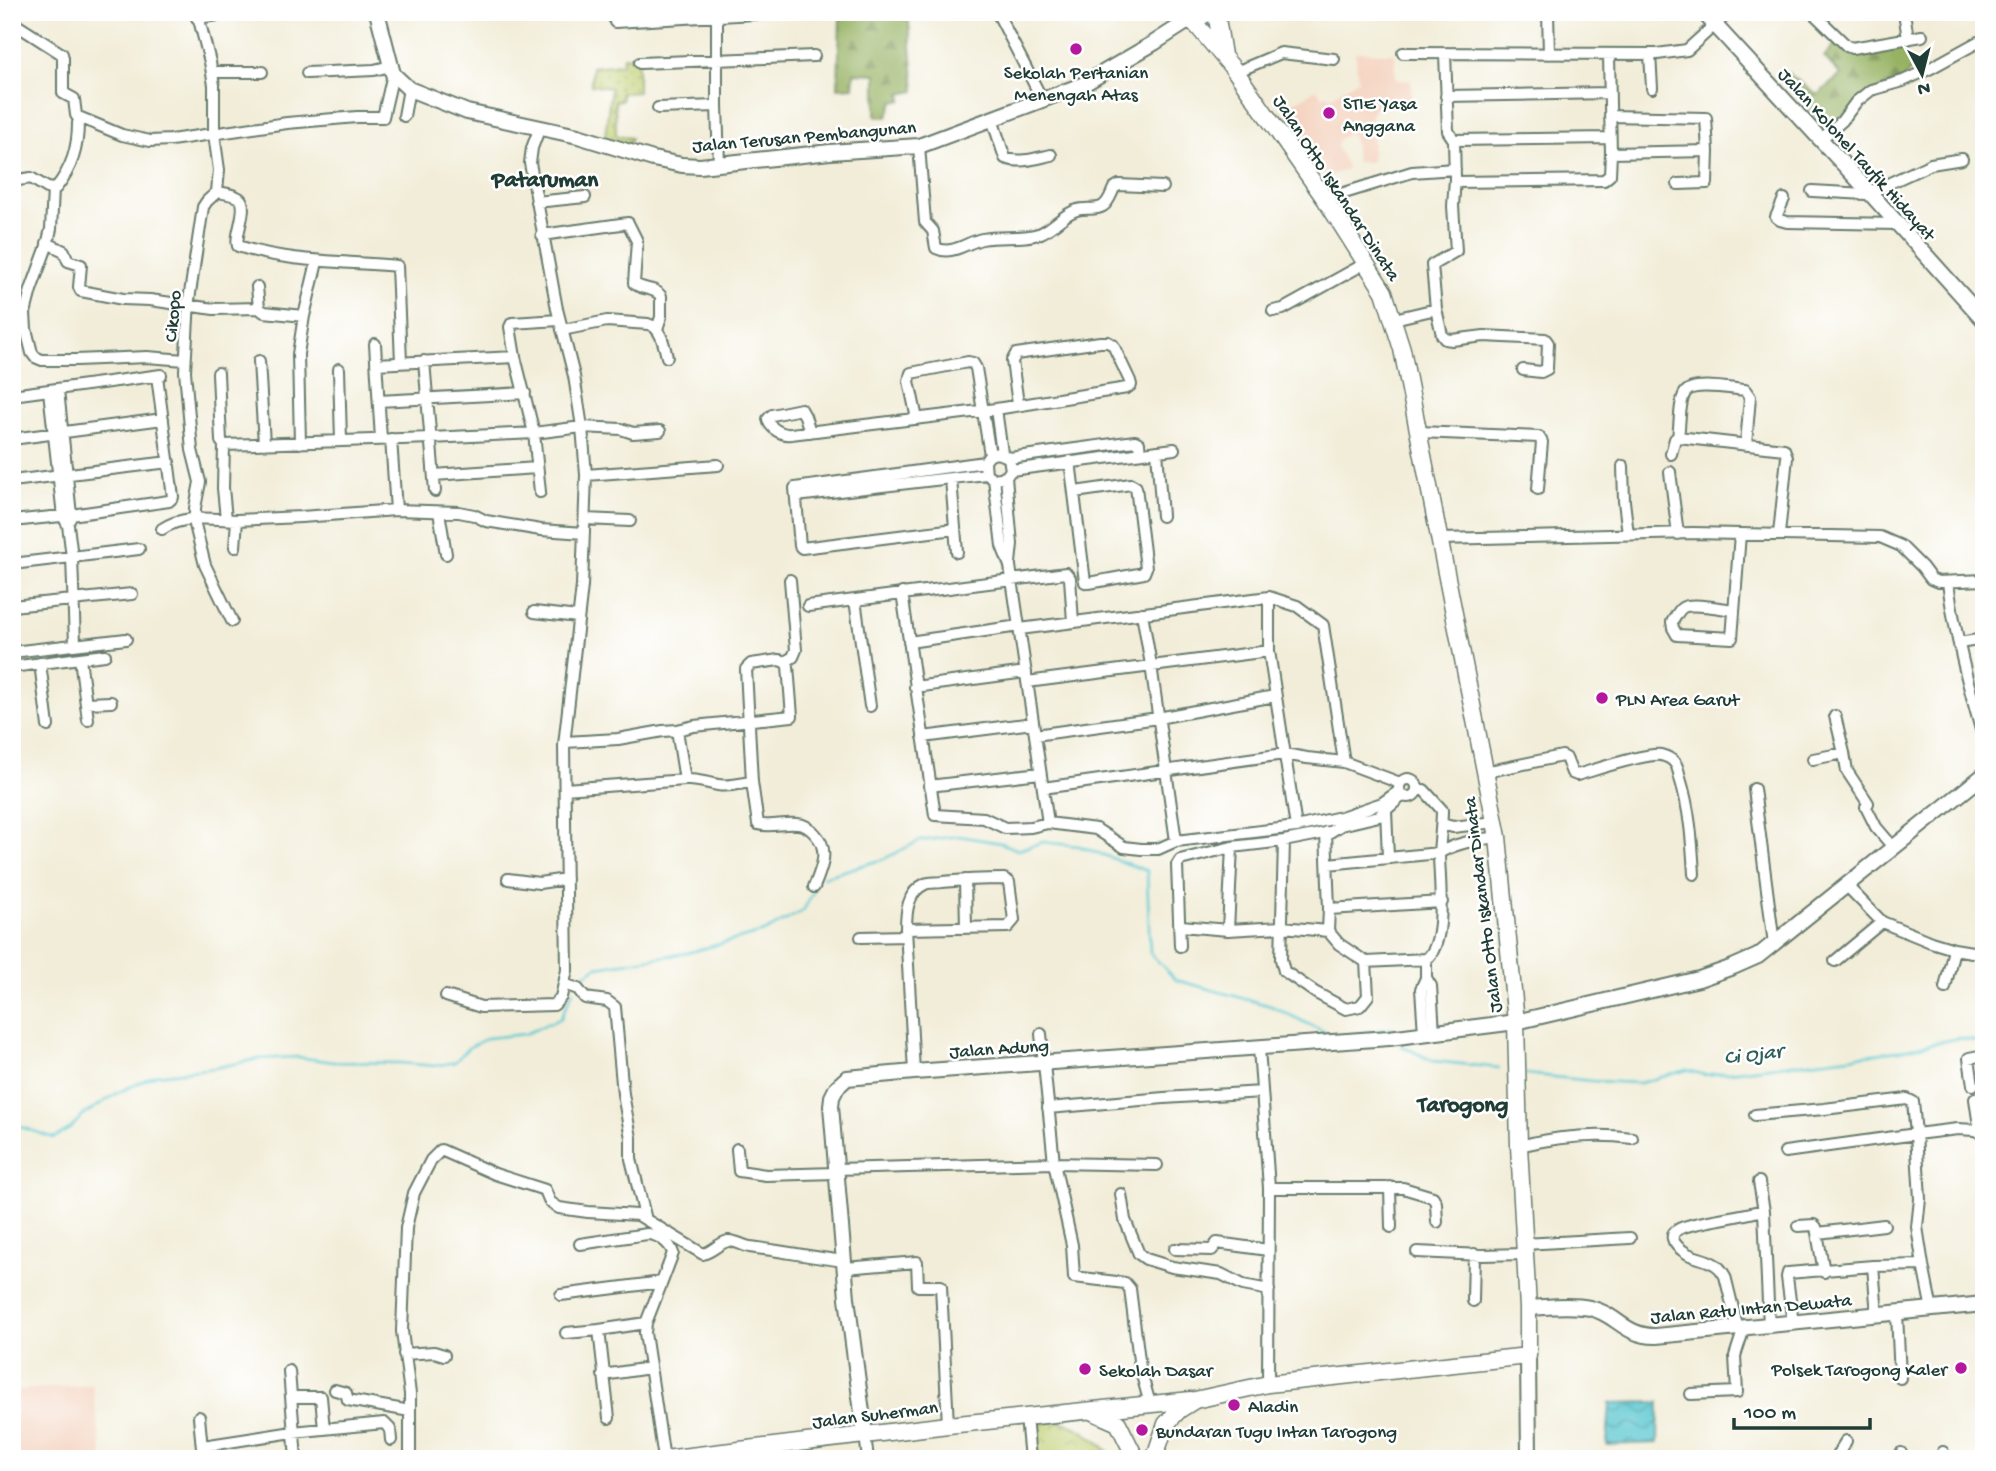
<svg xmlns="http://www.w3.org/2000/svg" width="1996" height="1471" font-family="'Gochi Hand',sans-serif">
	<style>
		.built { fill: #f4d3bf }
		.grass { fill: url(#grass-dots); stroke: #6f8652; stroke-width: 2 }
		.forest { fill: url(#forest-firs); stroke: #5b784c; stroke-width: 2 }
		.park { fill: url(#park-crowns); stroke: #6f8652; stroke-width: 2 }
		.water { fill: url(#water-waves); stroke: #3d8282; stroke-width: 2 }
		.lines { fill: none; stroke-linecap: round; stroke-linejoin: round }
		.stream { stroke: #5bc8d1; stroke-width: 2.5 }
		.street-casing { stroke: #697b6d; stroke-width: 14 }
		.secondary-casing { stroke: #697b6d; stroke-width: 18 }
		.primary-casing { stroke: #697b6d; stroke-width: 19 }
		.street { stroke: #fff; stroke-width: 10 }
		.secondary { stroke: #fff; stroke-width: 14 }
		.primary { stroke: #fff; stroke-width: 16 }
		.poi-dot { fill: #b5179e; stroke: #fff; stroke-width: 2.5 }
		.labels { text-anchor: middle; stroke-width: 5; stroke-linejoin: round; paint-order: stroke }
		.poi-label { font-size: 19px; fill: #1f3d34; stroke: #fff; text-anchor: start }
		.street-label { font-size: 19px; fill: #1f3d34; stroke: #fff }
		.water-label { font-size: 21px; font-style: italic; fill: #2e605b; stroke: #fff }
		.quarter-label { font-size: 23px; font-weight: bold; fill: #1f3d34; stroke: #fff }
	</style>
	<defs>
		<pattern id="grass-dots" width="8" height="8" patternUnits="userSpaceOnUse" patternTransform="scale(1.75)"><rect width="8" height="8" fill="#bfcf71"/><path d="M2 2h.1M6 6h.1" fill="none" stroke="#9ba95e" stroke-width="1.8" stroke-linecap="round"/></pattern>
		<pattern id="forest-firs" width="22" height="20" patternUnits="userSpaceOnUse" patternTransform="scale(1.75)"><rect width="22" height="20" fill="#97b263"/><path d="M5 1l3.5 6h-7zM16 11l3.5 6h-7z" fill="#7b9252"/></pattern>
		<pattern id="park-crowns" width="20" height="18" patternUnits="userSpaceOnUse" patternTransform="scale(1.75)"><rect width="20" height="18" fill="#bfcf71"/><path d="M2 6a3 3 0 1 1 6 0M12 15a3 3 0 1 1 6 0" fill="none" stroke="#9ba95e"/></pattern>
		<pattern id="water-waves" width="16" height="10" patternUnits="userSpaceOnUse" patternTransform="scale(1.75)"><rect width="16" height="10" fill="#5bc8d1"/><path d="M0 5q4-4 8 0t8 0" fill="none" stroke="#4ba4aa"/></pattern>
	</defs>
	<rect width="100%" height="100%" fill="#fff"/>
	<filter id="ink" filterUnits="userSpaceOnUse"><feTurbulence type="fractalNoise" baseFrequency=".0143" numOctaves="2"/><feDisplacementMap in="SourceGraphic" scale="14" xChannelSelector="R" yChannelSelector="G"/><feConvolveMatrix kernelMatrix="1 2 1 2 8 2 1 2 1" color-interpolation-filters="sRGB"/></filter>
	<filter id="wash" filterUnits="userSpaceOnUse"><feTurbulence type="fractalNoise" baseFrequency=".00686" numOctaves="4" result="noise"/><feDisplacementMap in="SourceGraphic" scale="28" xChannelSelector="R" yChannelSelector="G"/><feGaussianBlur stdDeviation="1.57" result="paint"/><feColorMatrix in="noise" values="0 0 0 0 0 0 0 0 0 0 0 0 0 0 0 0 0 1.4 0 .05"/><feComposite in="paint" operator="in"/></filter>
	<g filter="url(#wash)">
		<rect width="100%" height="100%" fill="#f2edd8"/>
		<path class="built" d="M1355 52 1395 53 1396 80 1411 81 1412 104 1375 107 1370 118 1373 128 1372 162H1356L1354 140 1349 132 1338 140 1337 147 1348 168 1326 178 1284 108 1317 89 1323 97 1328 94 1330 97 1358 80Z
			M92 1385 103 1459H16L15 1414 18 1390Z"/>
		<path class="grass" d="M623 56 638 58V92L621 93 622 100 615 101 616 136 631 138 627 148 605 137 611 88 591 85 592 67 622 64Z"/>
		<path class="forest" d="M857 12H908L915 91 901 94 902 100 893 102 887 117 876 116V74L854 73 853 87 838 88 840 18 857 16Z
			M1838 40 1854 51 1900 43 1912 68 1903 81 1885 86 1827 129 1780 75 1786 72 1817 95 1841 75 1824 57Z"/>
		<path class="park" d="M1057 1420C1083 1428 1097 1439 1115 1459H1036L1041 1424Z"/>
		<path class="water" d="M1659 1402 1658 1443 1607 1445 1610 1403Z"/>
		<g class="lines">
			<path class="stream" d="M823 877 884 859 919 841 959 836 1001 843 1018 850 1043 842 1079 846 1147 871 1150 953 1176 980 1271 1006 1333 1036
				M576 984 579 978 597 967 687 953 764 932 803 911 814 891
				M1354 1034 1394 1028 1396 1033
				M1400 1042 1402 1046 1433 1061 1499 1068
				M1526 1074 1592 1081 1640 1083 1687 1070 1705 1075 1898 1051 1958 1038 1980 1042 1984 1041
				M12 1124 54 1138 71 1128 82 1116 119 1092 156 1075 214 1068 258 1059 297 1057 334 1062 401 1063 435 1066 455 1062 468 1048 487 1038 525 1034 561 1018 573 991"/>
		</g>
	</g>
	<g filter="url(#ink)">
		<g class="lines">
			<g class="street-casing">
				<path id="street" d="M197 12 210 62 214 85V134L219 170 217 192 207 201 203 207 189 300 185 371 192 450 200 482 195 508V525L205 565 232 621
					M717 12V106L719 163
					M997 12 1042 99
					M1548 12 1549 54
					M1812 12 1847 46 1852 48 1922 36
					M1904 12 1908 39
					M197 18 239 12
					M12 22 62 54 63 58V93L74 99 76 115 79 119
					M615 22 771 13 850 12
					M1403 53 1657 54 1687 50 1729 12
					M1650 54 1652 88
					M640 63 814 56
					M212 72H262
					M1236 72 1281 53 1334 59
					M307 73 374 70 391 66
					M1446 96 1609 93
					M658 108 717 106
					M404 116 409 89
					M1610 116 1706 118 1708 151 1707 183 1678 184
					M992 119 1005 158C1019 164 1037 158 1051 155
					M1454 140 1610 138
					M1820 140 1842 121 1856 102 1871 90 1903 81 1929 69 1978 42
					M919 146 925 222 933 231 936 248C952 256 967 242 982 239 1000 235 1024 240 1041 233 1054 227 1065 213 1077 210 1085 207 1096 211 1103 206 1109 202 1111 194 1114 188L1119 185 1163 187
					M1611 153 1708 151
					M12 181 31 178 49 189 56 188C72 168 78 148 78 123L81 118 122 135 150 141 171 140 287 123 357 117H383L393 74
					M1455 182 1604 180 1610 175 1611 153 1609 55
					M53 189 51 229 46 249 31 290 25 313 26 329 32 353 35 357 42 360H76L147 357 185 360
					M1812 191 1866 194 1931 164 1962 159
					M217 192C223 193 233 194 239 198 250 206 234 235 238 246 289 263 344 261 397 266L401 362
					M1325 199 1412 172 1455 169
					M1784 199 1776 217 1780 220 1787 222 1897 224
					M536 202 585 197
					M542 235 628 223 637 241 634 283C642 291 654 286 661 296V317L657 329
					M47 243 64 251 68 261 81 265 79 287 81 291 123 299 150 300 214 309 259 308
					M257 287 259 308 264 312 304 316 298 354 300 443
					M1436 309 1442 335 1445 339 1452 340 1484 336 1545 339 1548 343 1547 369 1541 372 1523 370
					M1273 311 1283 309 1366 263
					M304 316 317 262
					M1394 319 1436 309 1432 265 1456 251 1453 206 1455 179 1454 140 1448 131 1445 54
					M562 330 607 321 648 324C661 327 664 345 667 357
					M375 344 381 439
					M259 361 264 444
					M424 361 435 491
					M376 364 515 357
					M339 369 341 441
					M218 373 221 441 224 445 431 438 534 433 582 427 621 429 633 433 660 431
					M58 390 71 515 70 519
					M49 391 63 516 68 525 72 557 75 644
					M12 395 161 375
					M379 401 525 393
					M996 409 1002 453
					M917 419 909 381 911 373 968 362 973 363 976 368 990 455
					M810 432 805 416 801 409 772 415 768 419C770 429 782 435 791 434L996 409 1127 388 1131 385 1130 381 1113 345 1108 342H1100L1016 354 1012 361 1018 404
					M1419 432 1539 437 1542 442 1538 489
					M1678 437C1680 426 1679 402 1685 393 1692 381 1732 389 1745 390L1750 397 1746 444
					M12 439 163 419
					M224 445 223 488 226 519
					M1157 451 1162 516
					M1671 454 1675 439 1678 437 1784 449 1787 457 1779 534
					M1009 458 1135 441 1139 443 1140 452
					M1070 461 1085 582 1089 583 1144 573 1146 568 1136 487 1131 484 1075 492
					M1623 466 1624 501 1628 534
					M1011 470 1174 449
					M1670 472 1678 534
					M434 475 537 468
					M586 475 718 465
					M1006 477 1012 544 1010 563
					M951 479 957 552
					M994 479 1002 546 1010 566 1048 823 1096 829 1124 847 1141 849H1158L1176 841 1296 827 1341 817 1382 803 1399 791
					M12 481 169 462
					M540 492 534 433 515 357 510 327 512 323 559 320
					M796 496 986 474
					M396 510 459 512 474 515 486 521 541 530 584 533
					M439 512 446 554
					M585 519 630 521
					M12 521 71 515 169 501 173 497 157 376
					M162 529C184 514 211 519 237 520
					M955 529 802 548 800 546 795 488 985 462C990 451 999 452 1009 458L1011 470 1006 477 994 479 986 474 985 462
					M1440 539 1693 533 1880 537 1901 546 1922 567 1931 579 1938 582 1984 580
					M235 547 237 520 301 517 396 510 391 439
					M12 564 139 549
					M1948 583C1955 636 1969 688 1984 740
					M902 593 935 815 984 818 1005 828 1031 827 1048 823
					M1269 597 1297 606 1323 625 1344 762
					M855 600 870 706
					M12 606 132 594
					M808 606 1066 573 1070 578 1073 622
					M1734 610C1724 609 1690 602 1682 608 1678 611 1675 618 1672 622L1673 628 1677 635 1732 638 1740 534
					M534 612 578 617
					M1142 613 1151 665 1176 841
					M1020 629 1269 597V651L1296 827
					M909 642 1019 626
					M1959 643 1984 639
					M12 652 126 639
					M80 658 105 655
					M785 662 793 657 796 650 790 580
					M40 663 48 726
					M12 667 80 658 88 720
					M1027 682 1269 651
					M915 687 1026 672
					M86 703 111 702
					M1835 716 1844 753 1847 771 1868 803 1866 807 1876 827 1893 847
					M1035 735 1158 718 1275 696
					M923 737 1033 723
					M565 742 618 739 663 731 677 730
					M1813 759 1844 753
					M1485 772 1562 756 1566 758 1572 773 1577 775C1595 770 1645 753 1661 755 1665 756 1672 759 1675 763 1678 767 1679 773 1680 778 1690 810 1692 841 1694 874
					M1399 788a9 9 0 1 1 18 0a9 9 0 1 1-18 0Z
					M752 782 758 824C770 828 784 822 797 824 804 824 811 829 816 835 830 850 821 870 814 887
					M929 786 1040 773
					M1043 788 1284 754 1307 758 1344 762 1400 783
					M565 789 685 780C698 779 706 783 718 785 730 787 741 783 752 782L746 669 751 664 779 660 785 662 788 666 792 716 694 726 677 730 685 780
					M1754 789 1774 944
					M1417 790H1424L1442 810C1442 824 1440 839 1439 853 1439 878 1448 943 1426 959V978L1421 989 1424 1033
					M1386 810 1388 857
					M1442 824 1453 827 1495 822
					M1326 832 1329 909 1328 931 1339 944 1366 962
					M1284 841 1281 959 1284 971 1316 993 1346 1009 1360 1006 1368 996 1366 962 1426 959
					M1328 864 1439 853C1458 842 1477 840 1498 837
					M508 879 539 883 566 879
					M965 880 966 928
					M1846 885 1882 922 1931 942 1954 949 1984 954
					M1329 909 1442 902
					M1181 926 1228 930 1282 927 1328 931
					M906 929C906 913 907 892 925 884 929 882 937 883 942 882 962 880 983 879 1004 879L1009 882 1014 920 1008 927 906 929 914 1072
					M1228 930 1232 847
					M861 937 906 936
					M1180 946 1177 865 1180 860 1232 847 1284 841 1330 832 1341 825 1379 816 1402 796
					M1835 961 1882 922
					M1426 978 1431 986 1434 1032
					M564 984 578 989 585 998 607 1001 615 1007 623 1094 631 1138V1159L646 1220
					M1945 988 1954 949
					M446 996 481 1007 554 1005 561 997 567 970 564 745 582 586 586 475 582 427 574 376 557 309 530 163 532 148 540 127
					M1041 1034 1054 1163 1072 1245 1074 1277 1125 1283 1130 1289 1140 1368 1150 1404
					M1259 1048 1269 1188 1268 1384
					M1973 1085 1969 1058 1984 1055
					M1048 1108 1164 1098 1262 1092
					M1755 1115 1824 1109 1907 1099 1913 1102 1916 1134 1785 1152
					M1980 1133 1975 1099 1984 1098
					M1519 1146C1556 1137 1594 1133 1632 1138
					M737 1149 739 1171 766 1175 836 1173
					M836 1169 1054 1163 1157 1165
					M1759 1182 1764 1211 1769 1326
					M1390 1187 1391 1227
					M1269 1188H1403L1433 1197 1436 1203 1437 1222
					M1121 1194 1125 1220 1139 1254 1146 1259 1172 1267 1221 1274 1243 1285 1269 1290
					M1798 1226 1814 1225 1816 1227 1824 1272
					M1818 1233 1884 1225
					M580 1244 647 1234C658 1234 670 1243 673 1253L662 1282
					M1524 1244 1630 1238
					M1175 1249 1212 1250 1217 1243 1268 1250
					M1417 1252 1482 1255 1525 1254
					M1873 1266 1877 1315
					M845 1268 917 1262 918 1286H941L948 1425
					M561 1295 662 1282 646 1323
					M1473 1301 1474 1254
					M1932 1310 1923 1265 1917 1227 1920 1199 1916 1134 1958 1129 1974 1130 1984 1133
					M1897 1313 1900 1378
					M1793 1324 1787 1277 1788 1273 1873 1266 1923 1265
					M1738 1329 1725 1276C1722 1271 1719 1266 1714 1264 1706 1259 1696 1258 1688 1254 1671 1244 1665 1232 1687 1226 1712 1219 1738 1217 1763 1210
					M566 1333 599 1330
					M404 1354 434 1352 444 1355
					M289 1371 296 1459
					M603 1375 650 1368
					M335 1390 346 1393 348 1400 410 1411
					M1691 1394 1737 1392 1735 1356 1744 1328
					M291 1397H321L324 1429
					M199 1417 203 1459
					M1026 1417 1030 1459
					M609 1418 599 1330 646 1323 645 1333 664 1459
					M865 1435 868 1459
					M203 1446 293 1432 384 1423 390 1429 391 1440
					M410 1459V1394L402 1331 406 1228 414 1193 431 1160 441 1150 495 1174 545 1190 550 1202 559 1208 588 1212 638 1215 703 1254C712 1252 719 1243 728 1241 735 1240 743 1246 750 1247 781 1251 812 1257 844 1261
					M1835 1459 1846 1441
					M1897 1459 1901 1453
					M1942 1459 1943 1452"/>
			</g>
			<g class="secondary-casing">
				<path id="secondary" d="M377 12 393 74 409 89 467 112 578 136 653 159 682 165 700 166 830 152 919 146 1082 85 1154 43 1188 21
					M1703 12 1870 193 1984 320
					M1528 1308C1548 1307 1571 1304 1590 1308 1617 1314 1624 1336 1656 1336L1984 1304
					M1528 1356 1529 1459
					M865 1435 847 1298 831 1106 832 1097 837 1087 847 1078 914 1072 1389 1038 1516 1022 1699 979 1733 967 1758 956 1984 775"/>
			</g>
			<g class="primary-casing">
				<path id="primary" d="M1169 12 1191 21 1210 12
					M1216 12 1223 55
					M1093 1412 1118 1423 1136 1459
					M665 1459 948 1425 1191 1400
					M1154 1459 1166 1424 1179 1410 1195 1400 1268 1384 1528 1356V1308L1519 1146 1516 1022 1498 837 1402 349 1384 292 1325 199 1236 72 1193 21"/>
			</g>
			<use href="#street" class="street"/>
			<use href="#secondary" class="secondary"/>
			<use href="#primary" class="primary"/>
		</g>
	</g>
	<g class="poi-dot">
		<circle cx="1076" cy="49" r="7"/>
		<circle cx="1329" cy="113" r="7"/>
		<circle cx="1602" cy="698" r="7"/>
		<circle cx="1961" cy="1368" r="7"/>
		<circle cx="1085" cy="1369" r="7"/>
		<circle cx="1234" cy="1405" r="7"/>
		<circle cx="1142" cy="1430" r="7"/>
	</g>
	<g class="labels">
		<g class="poi-label">
			<text x="1076" y="78" text-anchor="middle">Sekolah Pertanian<tspan x="1076" dy="22">Menengah Atas</tspan></text>
			<text x="1343" y="109">STIE Yasa<tspan x="1343" dy="22">Anggana</tspan></text>
			<text x="1616" y="705">PLN Area Garut</text>
			<text x="1947" y="1375" text-anchor="end">Polsek Tarogong Kaler</text>
			<text x="1099" y="1376">Sekolah Dasar</text>
			<text x="1248" y="1412">Aladin</text>
			<text x="1156" y="1437">Bundaran Tugu Intan Tarogong</text>
		</g>
		<g class="street-label">
			<text transform="translate(804 135) rotate(-5)" y="7">Jalan Terusan Pembangunan</text>
			<text transform="translate(1858 153) rotate(48)" y="7">Jalan Kolonel Taufik Hidayat</text>
			<text transform="translate(1338 187) rotate(57)" y="7">Jalan Otto Iskandar Dinata</text>
			<text transform="translate(171 316) rotate(-85)" y="7">Cikopo</text>
			<text transform="translate(1481 905) rotate(-97)" y="7">Jalan Otto Iskandar Dinata</text>
			<text transform="translate(999 1047) rotate(-4)" y="7">Jalan Adung</text>
			<text transform="translate(1751 1307) rotate(-5)" y="7">Jalan Ratu Intan Dewata</text>
			<text transform="translate(875 1413) rotate(-7)" y="7">Jalan Suherman</text>
		</g>
		<g class="water-label">
			<text transform="translate(1753 1053) rotate(-7)" y="7">Ci Ojar</text>
		</g>
		<g class="quarter-label">
			<text x="545" y="186">Pataruman</text>
			<text x="1463" y="1111">Tarogong</text>
		</g>
	</g>
	<rect width="1996" height="1471" fill="none" stroke="#fff" stroke-width="42"/>
	<g transform="translate(1922 74) rotate(173)" stroke="#ffffff" stroke-width="5" paint-order="stroke">
	<path d="M0-5L12 26L0 18L-12 26Z" fill="#1f3d34"/>
	<text y="-10" font-size="19" font-weight="bold" text-anchor="middle" fill="#1f3d34">N</text>
	</g>
	<path d="M1734 1418v10h136v-10" fill="none" stroke="#1f3d34" stroke-width="3.5"/>
	<text x="1744" y="1418" font-size="21" fill="#1f3d34" stroke="#ffffff" stroke-width="5" paint-order="stroke">100 m</text>
</svg>
